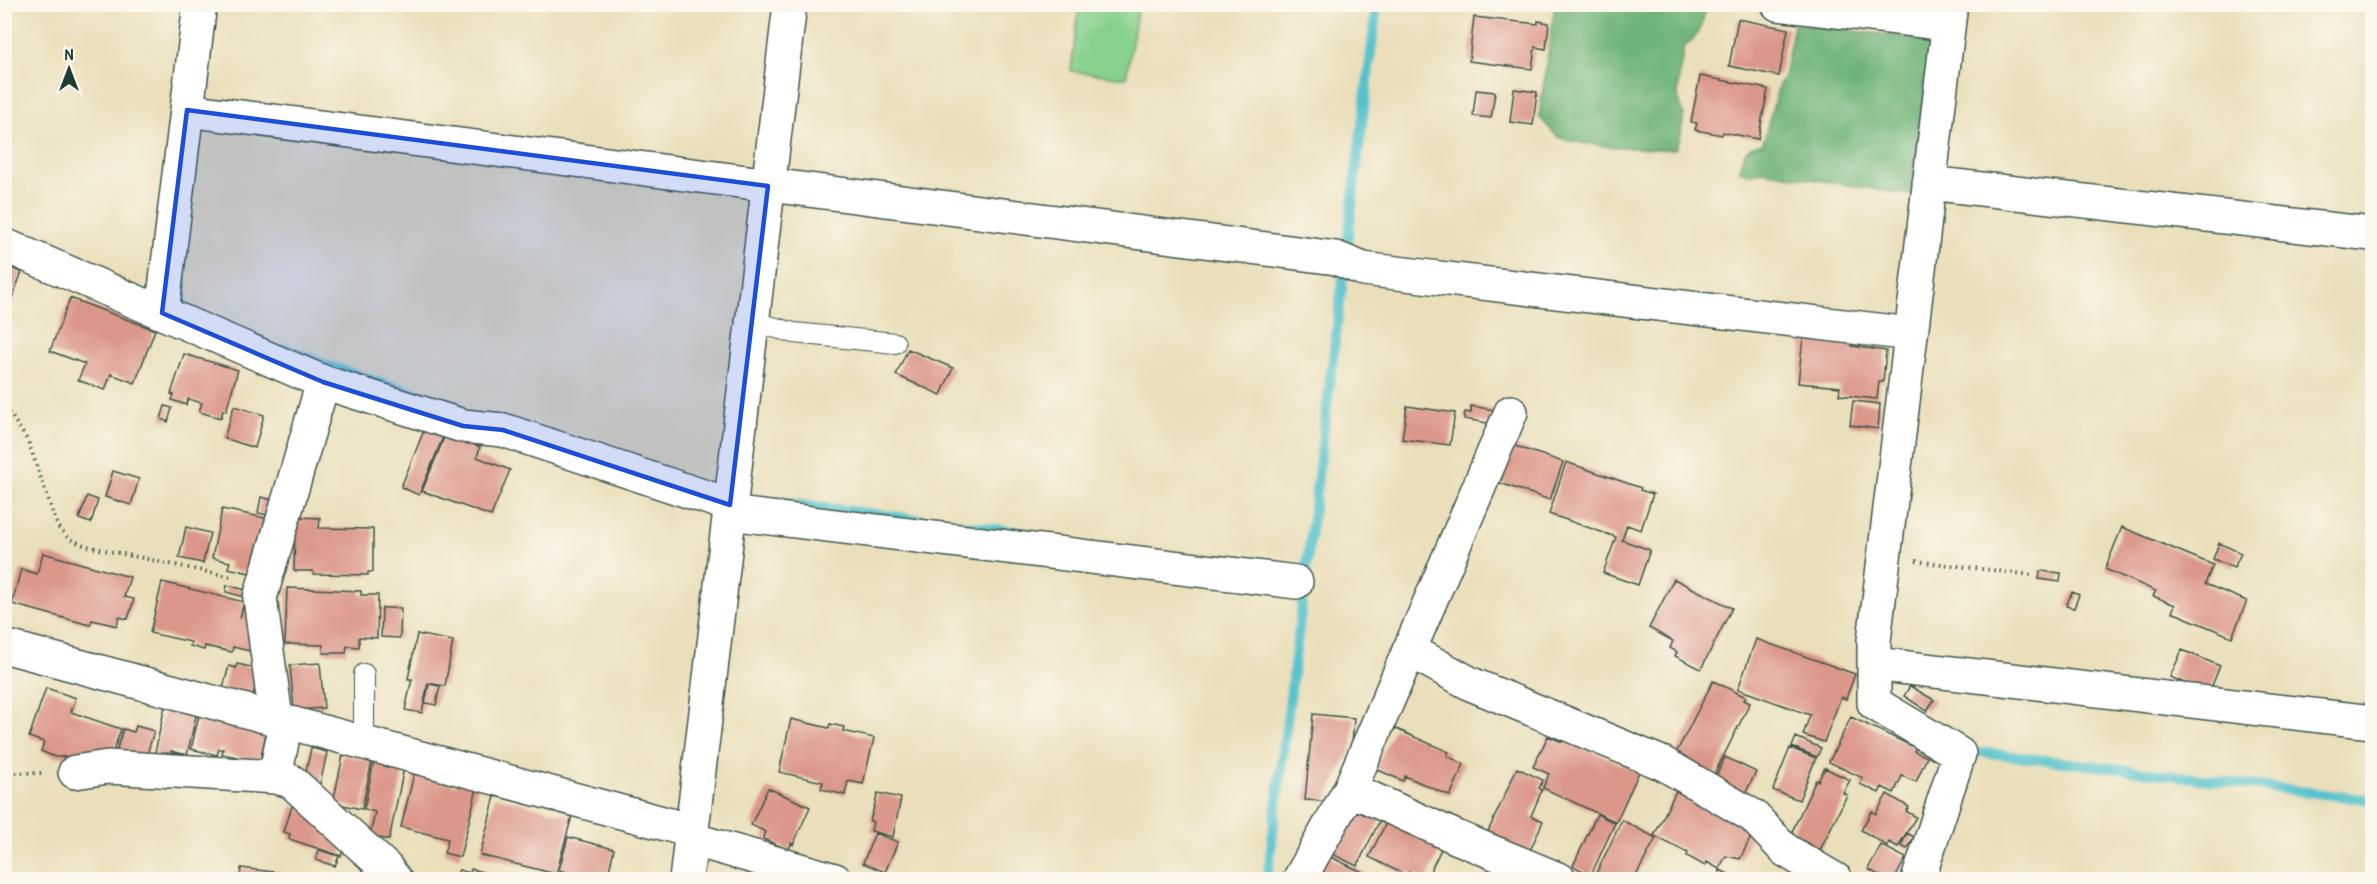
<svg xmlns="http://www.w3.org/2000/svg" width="2377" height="884" font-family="'Patrick Hand',sans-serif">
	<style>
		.green { fill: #88d18d; stroke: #548760; stroke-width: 1.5 }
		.forest { fill: #6eb378; stroke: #467856; stroke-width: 1.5 }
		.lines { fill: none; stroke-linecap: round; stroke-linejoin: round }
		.stream { stroke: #56c3cc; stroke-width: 10 }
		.building { fill: #db9789 }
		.service-casing { stroke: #3d5548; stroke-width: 22 }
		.minor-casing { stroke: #3d5548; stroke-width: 36 }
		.tertiary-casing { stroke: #3d5548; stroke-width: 36 }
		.path { stroke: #3d5548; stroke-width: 4; stroke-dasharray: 1.5 4.5; stroke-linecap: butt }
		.service { stroke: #fff; stroke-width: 20 }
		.minor { stroke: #fff; stroke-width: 33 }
		.tertiary { stroke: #fff; stroke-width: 33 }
		.marked { fill: #1d4ed8; fill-opacity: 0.2; stroke: #1d4ed8; stroke-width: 4.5; stroke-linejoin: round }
	</style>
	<rect width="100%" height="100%" fill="#fbf7ec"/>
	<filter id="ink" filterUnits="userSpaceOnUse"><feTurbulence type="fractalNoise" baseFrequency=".0167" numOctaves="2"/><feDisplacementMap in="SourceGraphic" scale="12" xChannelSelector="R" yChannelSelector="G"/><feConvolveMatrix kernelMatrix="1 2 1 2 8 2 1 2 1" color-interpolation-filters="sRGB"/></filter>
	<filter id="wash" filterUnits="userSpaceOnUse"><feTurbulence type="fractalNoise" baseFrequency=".008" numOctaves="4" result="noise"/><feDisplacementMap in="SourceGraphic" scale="24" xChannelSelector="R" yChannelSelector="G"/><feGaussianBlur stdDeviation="1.35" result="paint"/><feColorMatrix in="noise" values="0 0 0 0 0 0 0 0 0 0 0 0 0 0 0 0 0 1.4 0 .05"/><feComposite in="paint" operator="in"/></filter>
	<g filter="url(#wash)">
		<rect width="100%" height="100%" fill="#eadfba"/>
		<path class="green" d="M1079 5H1138L1126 78 1071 71Z"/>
		<path class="forest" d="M1696 4 1704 5C1704 26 1700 35 1684 47L1679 74 1678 97 1684 115 1680 138 1675 149C1656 150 1572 146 1559 137 1552 133 1546 123 1539 117L1555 5Z
			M1794 24 1932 40 1911 195 1761 171 1749 174 1740 171C1742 154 1745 146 1763 143L1779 85 1784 77Z"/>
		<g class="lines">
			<path class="stream" d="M1346 252 1377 4
				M182 282 181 307 190 311
				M286 348 329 366 458 407
				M778 502 1028 533
				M1981 752 2372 800
				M1267 880 1343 278"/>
		</g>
		<g id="blocks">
			<path class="building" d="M1474 17 1538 24V21L1549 23 1546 49 1535 47 1532 69 1469 61Z
				M1738 19 1788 29 1779 76 1729 66Z
				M1700 76 1768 89 1758 139 1723 132 1722 135 1695 130 1697 123 1691 122Z
				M1514 89 1537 92 1533 125 1510 122Z
				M1476 90 1495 92 1491 118 1473 116Z
				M4 266 22 272 5 316H4Z
				M70 298 155 330 135 383 111 374 105 390 78 380 85 364 50 351Z
				M1803 338 1852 343V346L1886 351 1883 382H1879L1877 399 1839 395 1840 387 1798 383Z
				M908 349 953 368 941 395 896 375Z
				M184 354 238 370 226 411 223 410 221 418 199 412 202 403 188 399 186 405 172 400 174 395 171 394Z
				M1853 401 1880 404 1878 429 1850 425Z
				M165 406 172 408 168 422 161 419Z
				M234 406 264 415 255 448 224 438Z
				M1407 406 1455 413 1450 445 1402 439Z
				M1471 406 1495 410 1493 424 1464 419 1465 412 1471 413Z
				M425 428 444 435 419 495 401 487Z
				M446 433 480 447 477 457 510 470 491 516 422 491Z
				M1512 445 1563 462 1550 500 1500 483Z
				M1566 462 1641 488 1640 490 1653 494 1641 530 1627 525 1622 540 1650 550 1638 585 1603 573 1616 537 1549 514Z
				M113 471 139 479 131 505 105 497Z
				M87 496 98 500 91 523 79 519Z
				M261 497 276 501 273 516 258 513Z
				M222 509 270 519 264 545 258 543 250 573 228 568 230 562 212 558Z
				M299 517 320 518 319 528 373 529V572H368V575L313 574V571H294L295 528H299Z
				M186 527 210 533 203 563 179 558Z
				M2122 527 2213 565 2205 584 2247 601 2232 637 2172 612 2175 605 2153 596 2156 591 2105 569Z
				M2219 543 2241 553 2234 568 2213 559Z
				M43 553 130 577 124 597 134 599 128 619 119 617 117 626 92 620 90 625 12 604 21 569 37 574Z
				M2040 571 2061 573 2060 582 2039 579Z
				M1674 579 1732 608 1701 669 1675 656 1677 652 1670 648 1673 641 1649 628Z
				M162 582 244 602 240 618 243 608 250 609 254 652 233 647 232 652 205 646 204 650 190 646 191 642 150 633Z
				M227 585 250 591 248 598 226 592Z
				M287 588 361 591V595H378L377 638 359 637V647L347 646 346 653H323V645L285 644Z
				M2072 592 2079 595 2074 608 2066 606Z
				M382 608H401L400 638 381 637Z
				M417 634 453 641 445 686 428 683 422 713 405 710 412 679H408Z
				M1756 639 1855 674 1846 699 1841 697 1824 742 1803 735 1810 715 1738 689Z
				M2182 650 2220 666 2209 693 2170 677Z
				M320 663 324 708 294 710 290 665Z
				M237 664 260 669 252 699 222 692 229 666 236 668Z
				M1713 681 1746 697 1744 700 1750 703 1714 775 1673 759Z
				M429 684 440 686 436 705 425 703Z
				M1910 686 1934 700 1927 711 1904 696Z
				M46 688 76 698 71 712 121 729 112 755 55 757 41 751 44 742 29 737Z
				M165 706 197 712 187 755 171 751 170 760 154 757Z
				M1313 714 1354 718 1352 746 1326 801 1305 800Z
				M199 715 267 729 260 762 240 764 242 758 222 754 223 749H219L217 755 191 749Z
				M1851 717 1916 748 1914 751 1927 757 1916 782 1902 776 1894 793 1882 787 1879 793 1860 784 1863 778 1829 762Z
				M791 719 829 728 830 724 844 727 843 731 874 738 863 784 848 781 845 795 821 789 823 782 779 772Z
				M136 726 154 731 146 758 116 752 123 729 134 732Z
				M1394 728 1449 752 1447 756 1464 764 1450 796 1405 776 1403 781 1376 769Z
				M1548 736 1562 742 1564 738 1639 772 1616 822 1543 788 1549 774 1533 767Z
				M1796 737 1821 748 1817 757 1792 747Z
				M311 748 327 752 320 785 304 781Z
				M1790 748 1816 758 1799 800 1773 790Z
				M343 755 372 761 362 809 333 803Z
				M1725 757 1756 772 1744 796 1714 781Z
				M374 761 404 768 389 840 370 836 375 812 364 809Z
				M1517 768 1543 780 1539 788 1542 790 1531 816 1543 821 1529 853 1487 834Z
				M1825 768 1850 780 1843 793 1847 795 1820 850 1790 836 1816 780 1818 781Z
				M414 774 457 785 458 781 478 785 460 857 444 853 448 839 401 827Z
				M768 788 810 807 793 845 791 843 789 850 763 839 766 832 751 825Z
				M1676 791 1742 824 1752 835 1740 859 1726 856 1719 869 1707 862 1705 866 1687 856 1688 853 1654 836Z
				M878 793 901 798 893 837 871 831 873 822 870 821Z
				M1887 794 1909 807 1906 811 1916 817 1898 847 1889 842 1887 846 1861 830 1872 811 1876 814Z
				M495 796 572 816 556 874 480 855Z
				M292 806 315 813 346 839 341 856 289 839 290 834 284 832Z
				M1353 807 1380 820 1357 866 1330 853Z
				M1597 814 1615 823 1591 875 1573 866Z
				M1622 820 1656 838 1636 876 1643 880H1593Z
				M1387 821 1441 849 1426 880 1409 872 1407 876 1369 857Z
				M875 833 898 842 885 872 863 863Z
				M1907 833 1914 837 1907 849 1901 846Z
				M568 837 614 849 607 880H595L559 870Z
				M1881 845 1906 858 1894 880H1887L1868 869Z
				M319 850 339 856 335 866 316 860Z
				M1326 855 1380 880H1315Z
				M241 868 282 873V880H240Z
				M471 869 494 875 492 880H454L459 870 470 873Z
				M1720 870 1740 880H1716Z"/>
		</g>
	</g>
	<g filter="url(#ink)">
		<use href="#blocks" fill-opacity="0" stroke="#3d5548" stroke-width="1.5"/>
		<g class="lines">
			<g class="service-casing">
				<path id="service" d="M752 321 794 333 895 343
					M364 674V743"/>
			</g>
			<g class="minor-casing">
				<path id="minor" d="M1778 4 1948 24
					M187 110 1336 258 1363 269 1911 334
					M1929 183 2372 234
					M4 245 323 382 463 426 503 430 730 505
					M162 313 200 4
					M729 513 1296 582
					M4 646 692 831
					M1409 650 1471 684 1664 764 1753 816 1785 850 1836 880
					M1874 664 2372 722
					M276 719 260 598 323 382
					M75 772 108 767 275 777 291 781 387 869 395 880
					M275 777 286 722
					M1350 789 1456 837 1560 880
					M691 839 835 880
					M1299 880 1350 789 1511 412
					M1918 880 1959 754 1874 703V641L1951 4"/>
			</g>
			<g class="tertiary-casing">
				<path id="tertiary" d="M686 880 790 4"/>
			</g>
			<path class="path" d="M4 409 11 415 28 441 58 527 69 539 86 546 231 577
				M1916 561 2032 575
				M4 770 17 773H42"/>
			<use href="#service" class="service"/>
			<use href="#minor" class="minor"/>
			<use href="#tertiary" class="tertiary"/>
		</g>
	</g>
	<path class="marked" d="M187 110 768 186 730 505 503 430 463 426 323 382 162 313Z"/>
	<rect width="2377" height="884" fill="none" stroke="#fbf7ec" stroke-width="24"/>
	<g transform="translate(69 69)" stroke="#fbf7ec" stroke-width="4.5" paint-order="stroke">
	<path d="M0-4.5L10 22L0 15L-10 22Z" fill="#1f3d34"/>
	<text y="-9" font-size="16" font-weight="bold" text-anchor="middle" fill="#1f3d34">N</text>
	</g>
</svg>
